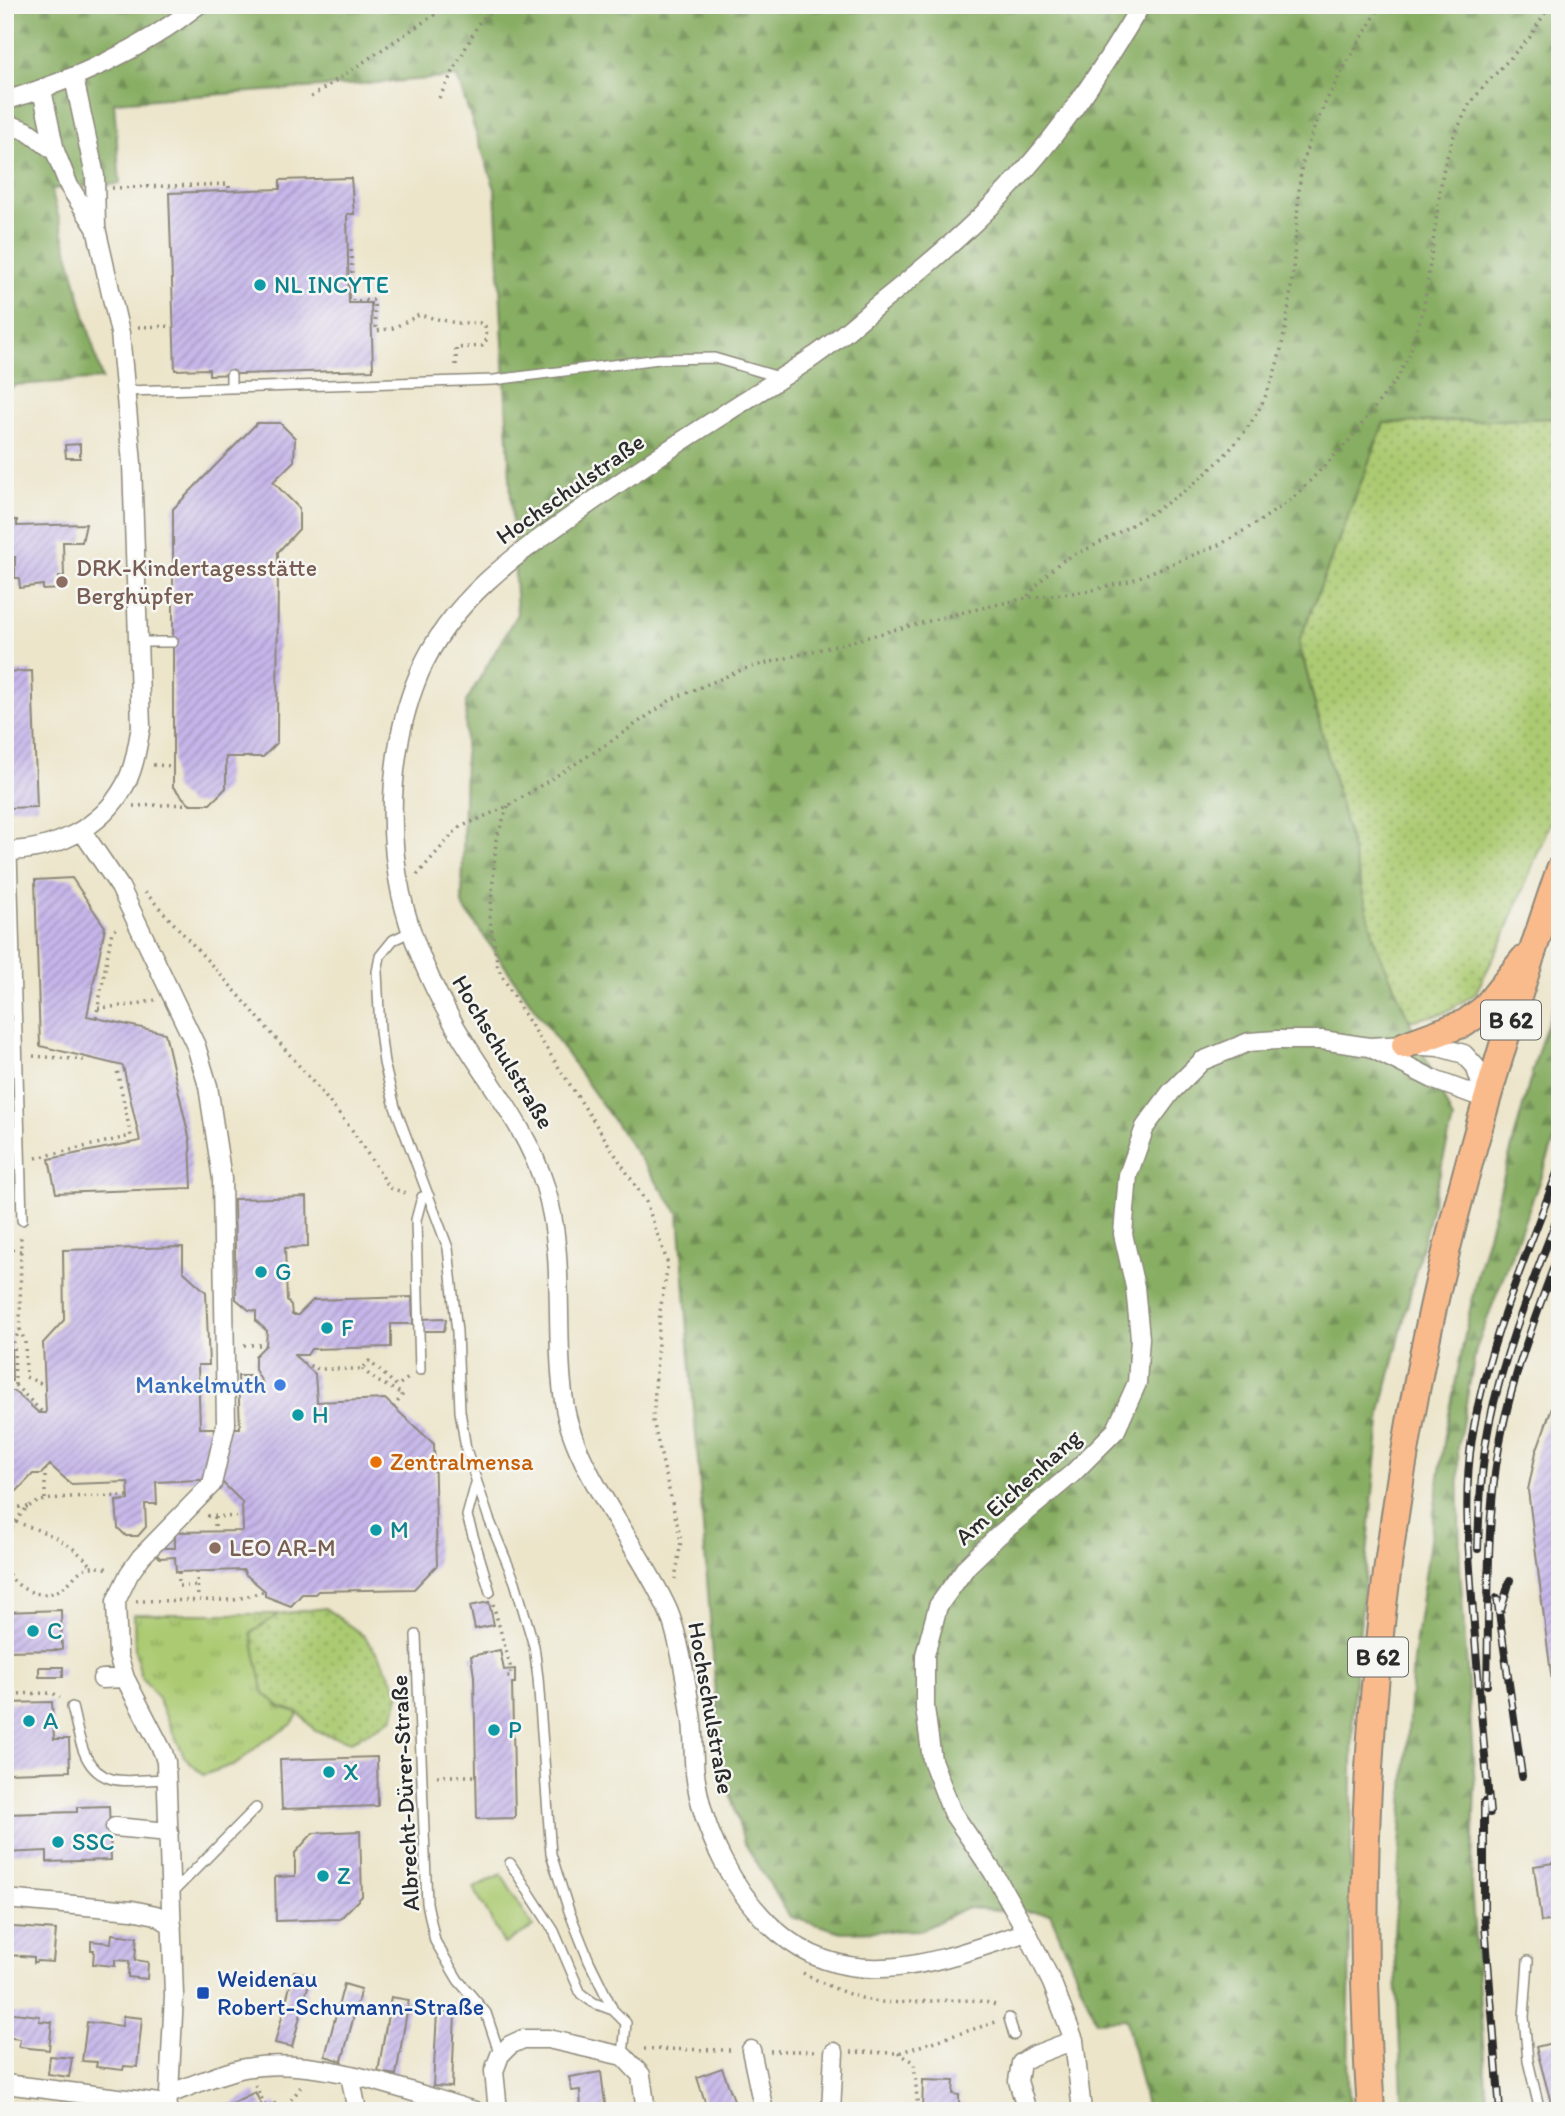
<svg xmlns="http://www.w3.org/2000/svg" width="1565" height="2116" font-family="Itim,sans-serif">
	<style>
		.grass { fill: url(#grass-dots); stroke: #6b7a4e; stroke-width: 2 }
		.forest { fill: url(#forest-firs); stroke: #5a6c47; stroke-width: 2 }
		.park { fill: url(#park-tufts); stroke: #6b7a4e; stroke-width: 2 }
		.garden { fill: #abca71; stroke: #6b7a4e; stroke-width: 2 }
		.building { fill: url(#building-hatch) }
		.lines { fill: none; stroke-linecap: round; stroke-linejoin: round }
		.lane-casing { stroke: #8c887a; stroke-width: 12 }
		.street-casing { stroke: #8c887a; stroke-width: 21 }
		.primary-casing { stroke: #8c887a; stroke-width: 30 }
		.path { stroke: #8c887a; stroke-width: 3.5; stroke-dasharray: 2 5; stroke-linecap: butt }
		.lane { stroke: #fff; stroke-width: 9 }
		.street { stroke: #fff; stroke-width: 18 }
		.primary { stroke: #fabb8c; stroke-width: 26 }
		.rail-casing { stroke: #2b2b2b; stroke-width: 8 }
		.rail { stroke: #f6f6f2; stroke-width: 5; stroke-dasharray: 16; stroke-linecap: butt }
		.culture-dot { fill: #0f9aa8; stroke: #f6f6f2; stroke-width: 2.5 }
		.education-dot { fill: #8d6e63; stroke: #f6f6f2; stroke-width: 2.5 }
		.shop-dot { fill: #3f7fe0; stroke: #f6f6f2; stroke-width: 2.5 }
		.food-dot { fill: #e8710a; stroke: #f6f6f2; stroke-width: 2.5 }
		.transit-dot { fill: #1a4fb4; stroke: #f6f6f2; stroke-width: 2.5 }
		.labels { text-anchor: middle; stroke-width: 5; stroke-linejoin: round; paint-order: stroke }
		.shield { fill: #f6f6f2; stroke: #686867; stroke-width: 2 }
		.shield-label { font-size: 23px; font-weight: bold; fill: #2b2b2b }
		.culture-label { font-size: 24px; fill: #0d838f; stroke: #f6f6f2; text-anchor: start }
		.street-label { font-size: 24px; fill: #2b2b2b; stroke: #f6f6f2 }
		.education-label { font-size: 24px; fill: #785e54; stroke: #f6f6f2; text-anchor: start }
		.shop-label { font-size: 24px; fill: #366cbe; stroke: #f6f6f2; text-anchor: end }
		.food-label { font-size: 24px; fill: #c56008; stroke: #f6f6f2; text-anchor: start }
		.transit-label { font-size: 24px; fill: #164399; stroke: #f6f6f2; text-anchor: start }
	</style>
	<defs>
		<pattern id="grass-dots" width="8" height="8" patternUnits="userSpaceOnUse" patternTransform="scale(1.75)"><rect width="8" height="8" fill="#abca71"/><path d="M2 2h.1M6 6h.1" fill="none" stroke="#8ba45d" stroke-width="1.8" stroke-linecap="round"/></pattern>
		<pattern id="forest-firs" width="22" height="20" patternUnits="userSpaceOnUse" patternTransform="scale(1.75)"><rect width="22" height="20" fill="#88ae63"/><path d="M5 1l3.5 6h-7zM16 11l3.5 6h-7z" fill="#6f8e52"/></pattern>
		<pattern id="park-tufts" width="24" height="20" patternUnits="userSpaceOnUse" patternTransform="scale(1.75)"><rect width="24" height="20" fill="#abca71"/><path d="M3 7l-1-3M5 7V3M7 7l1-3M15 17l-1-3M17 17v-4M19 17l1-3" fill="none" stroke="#8ba45d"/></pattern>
		<pattern id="building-hatch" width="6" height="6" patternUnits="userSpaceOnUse" patternTransform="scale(1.75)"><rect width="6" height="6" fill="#c6b6ea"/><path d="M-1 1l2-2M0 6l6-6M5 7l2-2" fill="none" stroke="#a194be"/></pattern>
	</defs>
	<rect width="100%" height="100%" fill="#f6f6f2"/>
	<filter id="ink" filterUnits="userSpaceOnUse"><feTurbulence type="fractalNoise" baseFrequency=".0143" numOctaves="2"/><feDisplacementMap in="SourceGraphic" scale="14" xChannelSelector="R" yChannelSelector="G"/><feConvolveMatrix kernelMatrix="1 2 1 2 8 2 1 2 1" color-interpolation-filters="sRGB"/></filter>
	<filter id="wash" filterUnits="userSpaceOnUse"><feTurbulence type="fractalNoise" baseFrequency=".00686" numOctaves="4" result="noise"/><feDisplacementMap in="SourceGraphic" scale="28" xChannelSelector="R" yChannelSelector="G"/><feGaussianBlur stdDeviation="1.57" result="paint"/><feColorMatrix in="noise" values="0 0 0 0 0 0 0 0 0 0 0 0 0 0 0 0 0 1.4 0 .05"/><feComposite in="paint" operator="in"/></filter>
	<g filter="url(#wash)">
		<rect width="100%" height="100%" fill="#ece5ca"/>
		<path class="grass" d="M1560 418V797L1504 937 1475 994 1444 1013 1409 1021 1376 945 1299 642 1384 423Z
			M325 1608 364 1636 383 1662 400 1694 392 1719 351 1742 315 1731 299 1713 281 1707 264 1694 251 1633 279 1614Z"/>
		<path class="forest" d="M5 5H1560V418L1384 423 1299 642 1376 945 1453 1120 1381 1412 1353 1698 1348 2086 1351 2111H1147L1126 2019 1096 2021 1050 1913 965 1908 922 1930 842 1932 790 1917 744 1842 721 1761 679 1214 462 905 466 702 517 614 495 189 457 77 114 102 120 184 51 189 102 379 16 385 5 392Z
			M1560 986V1126L1476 1349 1458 1447 1460 1567 1475 1788 1471 1886 1488 2111H1403L1394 1934 1413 1660 1445 1435 1476 1279 1538 1051Z"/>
		<path class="park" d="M134 1614H279L251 1633 264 1694 281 1707 299 1713 291 1725 261 1743 238 1763 203 1775 185 1758 157 1697 141 1676 135 1650Z"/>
		<path class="garden" d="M501 1874 533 1927 504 1944 474 1888Z"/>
		<g id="blocks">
			<path class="building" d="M351 178 354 214H347L349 303H371L373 370 209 375V369L175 370 169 193 280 189V180Z
				M257 423H280L295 438 294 461 273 482 299 508V529L278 552 277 743 263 757H226V788L210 804H189L173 787V509Z
				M80 444V458H66L65 445Z
				M5 520H17V526L86 524 82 542H63L64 576 59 577 60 589 43 590V585L20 588 19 578H15V557H5Z
				M32 671 37 807 5 808V672Z
				M72 878 105 927 87 1016 165 1033 190 1141 192 1188 56 1193 49 1159 140 1141 123 1066 40 1046 35 880Z
				M307 1197 308 1247 285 1248 287 1301 291 1305 292 1315H298L313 1300 412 1297 413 1324H391V1347L311 1349 307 1355H294L315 1374 317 1402 385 1399 434 1444 437 1565 414 1589 318 1591 315 1594H302L291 1606 265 1596V1591L245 1574 244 1570 176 1572 175 1557 160 1558 156 1554 159 1548H175V1532L243 1531 242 1502 219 1479 156 1482 157 1504H145L146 1527 138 1536H126L118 1528 116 1501 129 1500 128 1482 71 1484 50 1465 41 1474H33L17 1491H5V1310H10L12 1381H8V1391H14L39 1413H46L43 1343 64 1320 63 1250 183 1247V1271L206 1292 209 1365H198L200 1428H240L238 1376H255V1382H262L255 1370V1356L266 1345 267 1331 256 1321V1311L249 1310 236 1299 234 1199Z
				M443 1318 446 1320 444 1331H424L421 1329 422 1319Z
				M1560 1385V1729L1558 1730 1528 1490 1536 1452Z
				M489 1602 494 1625 475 1629 470 1606Z
				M61 1610 62 1650 5 1651V1612Z
				M500 1650 504 1670 515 1669V1683H512L515 1818 477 1819 474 1676 471 1656Z
				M39 1667H63V1677H39Z
				M52 1702 54 1739H69L70 1771 7 1773 5 1703Z
				M377 1757 378 1806 282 1809 280 1760Z
				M109 1806 111 1860 47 1862V1851L5 1853V1814L77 1812V1807Z
				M360 1831 362 1896 340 1919 276 1921 275 1877 295 1876V1853L313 1833Z
				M1560 1862V1920L1541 1922 1534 1866Z
				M5 1924 14 1927 56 1930 53 1962 37 1961 34 1963V1957L9 1955 10 1944H5Z
				M112 1934 137 1937 135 1960 148 1962 147 1979 128 1977 129 1961 115 1960V1966L93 1964 94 1950H91V1941L111 1943Z
				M294 1971 311 1975 292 2047 275 2043Z
				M344 1984 361 1989 342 2061 325 2056Z
				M391 1997 409 2000 396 2075 378 2072Z
				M5 2012 40 2016 39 2021 52 2022 49 2050 19 2047 20 2039 5 2037Z
				M437 2012 455 2013 452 2087 433 2086Z
				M123 2016 142 2018 137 2067 124 2066 123 2070 96 2067 97 2062 82 2061 87 2022 122 2026Z
				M1560 2041V2108L1553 2110 1536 2047Z
				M50 2056 72 2058 69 2077 48 2074Z
				M722 2068 737 2108 731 2111H708L697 2077Z
				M601 2072 606 2111H581L580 2090 572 2091 569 2077Z
				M923 2080 954 2081 953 2094 959 2095V2104H964V2111H922Z
				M255 2092 264 2110 275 2103 278 2109 274 2111H224L222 2108Z
				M337 2105 338 2111H319V2108Z"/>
		</g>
	</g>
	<g filter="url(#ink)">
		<use href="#blocks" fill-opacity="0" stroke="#8c887a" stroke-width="2"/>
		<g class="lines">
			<g class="lane-casing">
				<path id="lane" d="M231 375V388
					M126 391 494 380 659 359 714 358 779 377
					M139 642H173
					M12 851 22 1220
					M412 931 393 940 380 956 377 972 380 1031 384 1063 395 1107 448 1248 457 1332 460 1411 466 1449 489 1519 515 1582 534 1646 538 1678 551 1854 569 1911 589 1961 613 2010 626 2023 623 2056
					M420 1370 416 1220 422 1197 429 1196
					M476 1483 467 1516 490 1592
					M416 1635 427 1903 435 1941 458 1980 486 2013 500 2055
					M72 1707C79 1733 81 1771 112 1779 125 1783 152 1779 167 1779
					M510 1863 554 1931 581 1994 594 2003 613 2010
					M173 1892 256 1808
					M1528 1961 1524 2017 1528 2061 1540 2111
					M1009 2018 1014 2035"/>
			</g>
			<g class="street-casing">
				<path id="street" d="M42 90 55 151 69 186 96 228
					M5 101C76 79 140 51 198 5
					M5 123 27 131 55 151
					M82 831 120 887 196 1046 208 1086 222 1179 226 1424 212 1484 141 1557 129 1574 116 1601 118 1655 125 1678 163 1752 166 1762 174 1995 169 2094 166 2111
					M5 851C53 851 101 829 125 785 135 767 137 746 141 727L132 463 120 333 96 228 95 176 74 78
					M1369 1047 1437 1081 1486 1099
					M102 1679 125 1678
					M115 1827 169 1832
					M5 1899 132 1910 156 1915 172 1925
					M1027 1932C945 1958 855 1998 779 1933 734 1895 702 1831 695 1773 693 1756 694 1738 692 1721 687 1687 682 1651 671 1618 667 1606 660 1594 654 1583 626 1531 575 1464 565 1408 553 1335 567 1258 545 1186 528 1131 492 1087 462 1038 436 995 412 943 401 894 386 824 391 741 419 674 452 595 526 548 593 501 636 471 680 442 724 414 753 395 784 377 813 357 834 343 854 325 874 308 932 262 990 213 1037 156 1076 110 1110 57 1141 5
					M751 2050 764 2111
					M350 2075 357 2111
					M5 2084 167 2104
					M169 2094C194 2085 219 2073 245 2068 317 2055 406 2091 475 2111
					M498 2111 494 2071 500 2055 510 2045 523 2039H548L623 2056 641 2075 646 2111
					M831 2111 834 2052
					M1027 2111 1018 2081 1021 2063 1032 2056 1074 2040
					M1082 2111 1074 2040 1052 1983 1027 1932 993 1872 952 1812 932 1760 925 1708V1655L938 1606 967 1566 999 1535 1073 1473 1116 1430 1137 1383 1140 1338 1135 1287 1123 1234 1128 1175 1145 1127 1171 1092 1202 1061 1249 1042 1277 1040H1322L1369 1047 1405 1045 1439 1047 1464 1054 1475 1066 1486 1099"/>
			</g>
			<g class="primary-casing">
				<path id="primary" d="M1405 1045 1465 1023 1484 1009 1523 960
					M1371 2111C1352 1844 1375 1570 1433 1308 1466 1159 1511 1013 1560 869"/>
			</g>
			<path class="path" d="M311 97 449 5
				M439 98 481 19 504 5
				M112 188 229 184V191
				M351 250 353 301 374 300 376 331 393 328 419 315 456 323H480L485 326 487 339 482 346 456 348V369
				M138 327 173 326
				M1028 596C1037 585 1046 574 1057 565 1068 556 1082 552 1095 545 1114 535 1132 525 1151 513 1193 488 1233 454 1258 411 1295 345 1293 245 1301 170 1315 109 1350 59 1381 5
				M153 765 173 766
				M133 806 191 804
				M508 806 496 840 490 919 498 968 519 1006 646 1202 668 1264 660 1311 653 1421 681 1541 675 1579
				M417 875 458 828 508 806 604 746 672 699 744 669 960 613 1026 598 1089 591 1129 581 1221 544 1257 523 1292 499 1348 442 1398 377 1408 358 1424 306 1443 171 1452 140 1469 105 1485 85 1530 37 1550 5
				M145 892 238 994 318 1088 352 1130 390 1188 409 1194
				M98 1008 133 1005 155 1000
				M96 1018 112 931 118 928
				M33 1056 85 1060 89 1058
				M36 1158 131 1136 117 1070
				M5 1250 21 1251
				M20 1329 25 1342 26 1377 45 1385
				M244 1345H266
				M303 1363 318 1369H362L369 1361 397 1386 410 1377
				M362 1369 377 1381 403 1394 394 1407
				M15 1385 43 1413
				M8 1386 15 1385 14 1342 20 1329 21 1235
				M45 1499V1470
				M5 1507H28
				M207 1516 243 1517
				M215 1517V1531
				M16 1522C50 1534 68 1540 93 1567
				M5 1540C11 1529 18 1516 27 1508 44 1493 105 1497 129 1496
				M5 1568C14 1588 40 1602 61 1589 70 1584 74 1575 82 1570 90 1565 101 1567 110 1569
				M179 1572V1586H197
				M197 1572 198 1600
				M136 1601 234 1600 265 1591
				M493 1604 510 1665 511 1677H507
				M5 1694 53 1693 60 1698
				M437 1776H477
				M803 1973C826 1985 849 1996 874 2001 903 2007 979 1992 998 2007
				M644 2049 731 2050
				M770 2051H815
				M851 2052 898 2053 996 2022
				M898 2053 914 2062 918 2111
				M255 2085 268 2111
				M283 2111 303 2084"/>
			<use href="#lane" class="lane"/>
			<use href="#street" class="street"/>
			<use href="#primary" class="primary"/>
			<g class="rail-casing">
				<path id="rail" d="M1478 1549C1479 1507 1481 1466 1489 1425 1504 1351 1533 1281 1560 1211
					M1497 1598 1522 1776
					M1501 1610 1510 1580
					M1487 1685C1489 1613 1486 1538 1496 1466 1506 1391 1534 1321 1560 1250
					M1484 1802V1912L1500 2111
					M1490 1813C1484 1746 1478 1679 1473 1612 1469 1554 1463 1496 1472 1438 1487 1343 1527 1255 1560 1165"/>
			</g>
			<use href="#rail" class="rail"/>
		</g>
	</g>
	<g class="culture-dot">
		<circle cx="260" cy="285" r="7"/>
		<circle cx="261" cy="1272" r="7"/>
		<circle cx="327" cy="1328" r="7"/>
		<circle cx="298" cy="1415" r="7"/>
		<circle cx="376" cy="1530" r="7"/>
		<circle cx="33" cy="1631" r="7"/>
		<circle cx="29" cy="1721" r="7"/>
		<circle cx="494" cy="1730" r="7"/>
		<circle cx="329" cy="1772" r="7"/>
		<circle cx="58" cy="1842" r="7"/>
		<circle cx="323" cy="1876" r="7"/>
	</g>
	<g class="education-dot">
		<circle cx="62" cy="582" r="7"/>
		<circle cx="215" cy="1548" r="7"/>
	</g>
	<circle class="shop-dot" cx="280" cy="1385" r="7"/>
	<circle class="food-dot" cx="376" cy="1462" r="7"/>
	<rect class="transit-dot" x="196" y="1986" width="14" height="14" rx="3.5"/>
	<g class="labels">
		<g class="shield">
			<rect x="1481" y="1000.5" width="60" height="39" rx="5"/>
			<rect x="1348" y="1637.5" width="60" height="39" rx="5"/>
		</g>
		<g class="shield-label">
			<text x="1511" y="1028">B 62</text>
			<text x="1378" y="1665">B 62</text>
		</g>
		<g class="culture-label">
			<text x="274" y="293">NL INCYTE</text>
			<text x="275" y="1280">G</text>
			<text x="341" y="1336">F</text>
			<text x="312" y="1423">H</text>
			<text x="390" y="1538">M</text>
			<text x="47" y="1639">C</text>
			<text x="43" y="1729">A</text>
			<text x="508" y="1738">P</text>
			<text x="343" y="1780">X</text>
			<text x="72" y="1850">SSC</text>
			<text x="337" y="1884">Z</text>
		</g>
		<g class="street-label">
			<text transform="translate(570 489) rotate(-35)" y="8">Hochschulstraße</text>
			<text transform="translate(503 1052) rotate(59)" y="8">Hochschulstraße</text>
			<text transform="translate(1018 1487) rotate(-42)" y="8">Am Eichenhang</text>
			<text transform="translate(711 1708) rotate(80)" y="8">Hochschulstraße</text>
			<text transform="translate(405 1793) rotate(-93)" y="8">Albrecht-Dürer-Straße</text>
		</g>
		<g class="education-label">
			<text x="76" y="576">DRK-Kindertagesstätte<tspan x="76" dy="28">Berghüpfer</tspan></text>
			<text x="229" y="1556">LEO AR-M</text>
		</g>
		<g class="shop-label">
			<text x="266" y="1393">Mankelmuth</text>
		</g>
		<g class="food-label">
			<text x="390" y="1470">Zentralmensa</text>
		</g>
		<g class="transit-label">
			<text x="217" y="1987">Weidenau<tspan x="217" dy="28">Robert-Schumann-Straße</tspan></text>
		</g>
	</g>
	<rect width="1565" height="2116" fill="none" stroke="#f6f6f2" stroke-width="28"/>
</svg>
